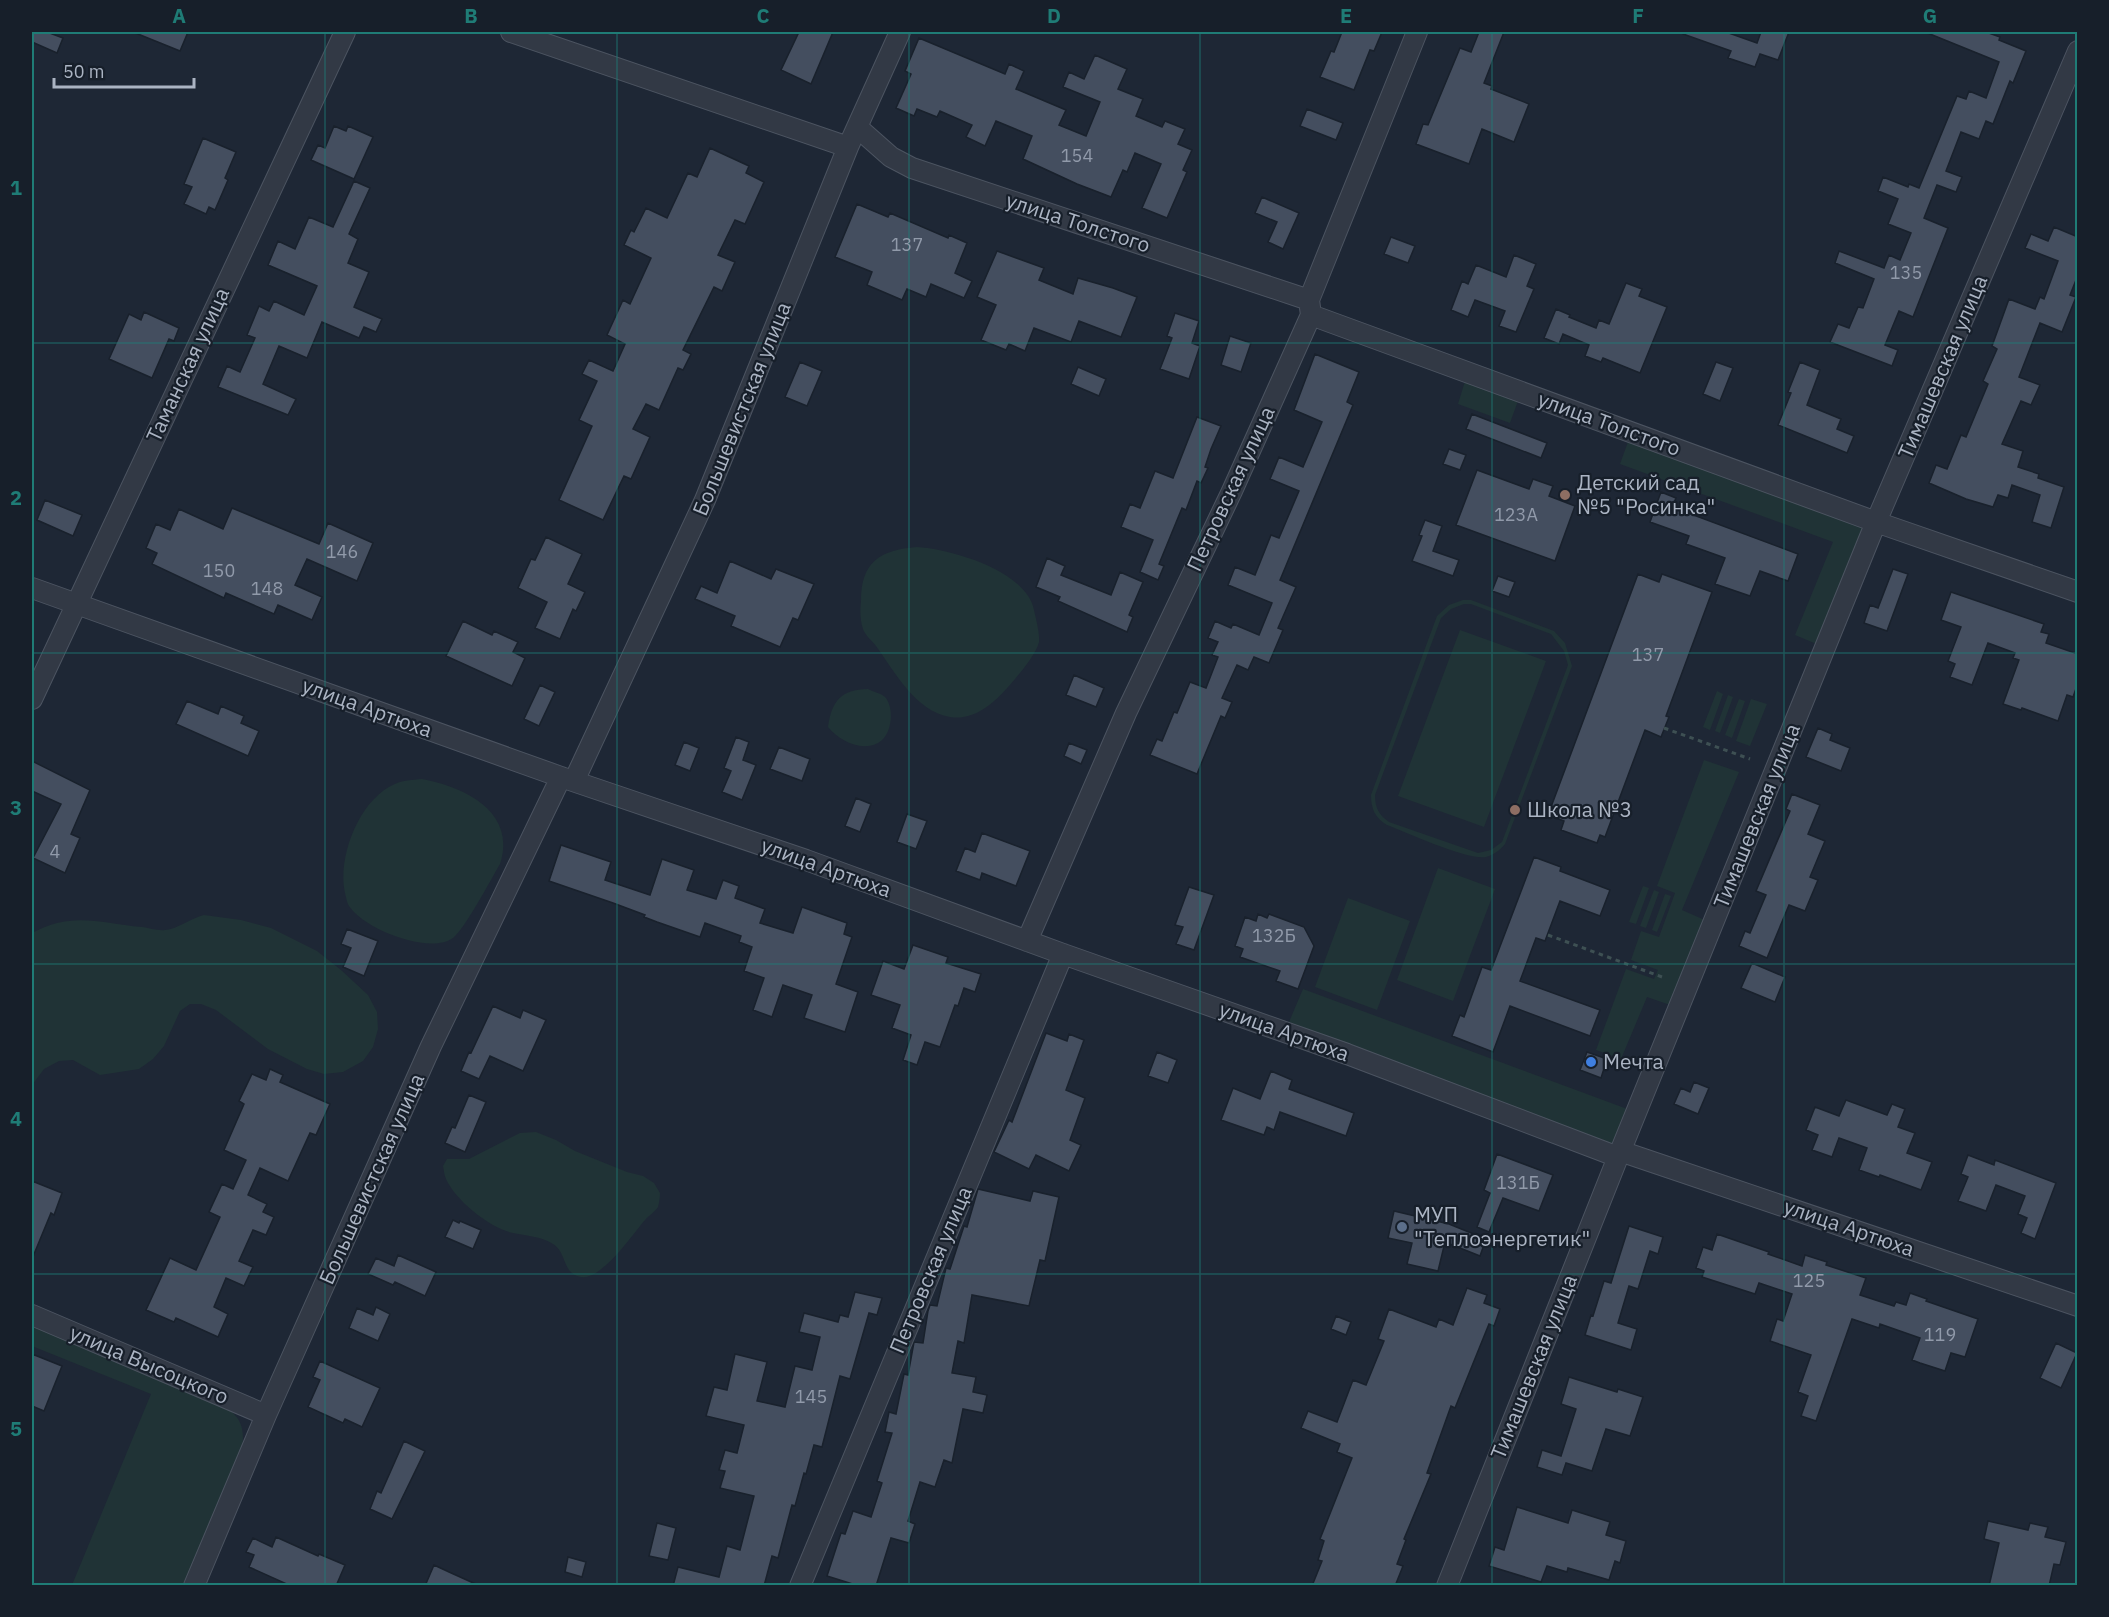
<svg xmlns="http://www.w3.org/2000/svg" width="2109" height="1617" font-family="'IBM Plex Sans',sans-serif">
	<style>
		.green { fill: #203336; fill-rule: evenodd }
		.building { fill: #444e5f; stroke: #19212c; stroke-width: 1.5 }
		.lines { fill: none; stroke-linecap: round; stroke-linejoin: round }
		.minor-casing { stroke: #4c5461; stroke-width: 22 }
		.path { stroke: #3e5053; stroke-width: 3; stroke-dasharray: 4.5 4.5; stroke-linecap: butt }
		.minor { stroke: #323945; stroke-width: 20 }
		.grid { fill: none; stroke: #1f7c76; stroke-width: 1.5; stroke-opacity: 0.55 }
		.education-dot { fill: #8d6e63; stroke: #171f2a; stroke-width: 2 }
		.shop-dot { fill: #3f7fe0; stroke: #171f2a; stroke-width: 2 }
		.service-dot { fill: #5c6f8a; stroke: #171f2a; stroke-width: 2 }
		.labels { text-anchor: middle; stroke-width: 4.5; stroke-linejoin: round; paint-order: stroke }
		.number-label { font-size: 18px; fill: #919aaa }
		.street-label { font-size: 21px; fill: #abb4c3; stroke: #171f2a }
		.poi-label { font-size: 21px; fill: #abb4c3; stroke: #171f2a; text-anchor: start }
		.neatline { fill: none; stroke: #1f7c76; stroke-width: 2 }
		.grid-label { font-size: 20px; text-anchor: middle; font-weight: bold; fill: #1f7c76 }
	</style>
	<rect width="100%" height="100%" fill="#1e2735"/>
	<path class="green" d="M1466 378 1519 398 1510 423 1458 404Z
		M1629 439 1867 527 1819 645 1795 635 1833 542 1620 464Z
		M917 547C951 549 1027 571 1034 610 1036 619 1040 634 1039 642 1036 655 1017 677 1008 687 994 703 974 721 950 717 915 711 895 672 876 646 872 641 865 635 863 629 860 620 860 610 861 601 861 562 880 550 917 547Z
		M1463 600H1471L1554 631 1565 643 1572 666 1505 844C1500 850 1494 855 1486 857 1466 860 1408 833 1387 825 1375 818 1371 809 1371 795L1437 616 1449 605ZM1464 604H1471L1551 634 1564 651 1568 665 1502 842 1491 850 1478 853 1389 822C1379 815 1375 808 1375 795L1441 618 1451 609Z
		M1460 630 1546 661 1484 827 1398 796Z
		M868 689C873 692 881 693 885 697 895 708 892 736 878 743 860 752 839 740 828 727 832 700 841 690 868 689Z
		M1717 691 1723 694 1710 730 1703 727Z
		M1728 695 1733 697 1720 733 1715 731Z
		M1739 699 1745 701 1732 738 1725 735Z
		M1751 699 1767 704 1750 746 1736 741Z
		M1704 760 1739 772 1682 910 1707 921 1673 1006 1647 997 1621 1059 1596 1050 1626 969 1654 979 1658 970 1631 960 1641 931 1659 937 1675 893 1657 886Z
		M422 779C465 787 517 812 500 864 491 879 465 929 453 938 429 955 364 929 349 906 347 903 346 897 345 893 337 858 359 799 395 784 402 780 413 780 422 779Z
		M1438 868 1495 889 1453 1001 1397 980Z
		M1643 886 1649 888 1636 924 1629 922Z
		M1654 890 1659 892 1646 928 1640 926Z
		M1665 894 1671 896 1657 932 1652 930Z
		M1348 898 1410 921 1377 1010 1315 987Z
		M204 915 241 920 271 928 317 951 341 970 368 995 377 1012 378 1029 373 1047 363 1061 343 1072 324 1074 307 1069 268 1049 216 1010 201 1004H190L180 1011 164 1046 153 1059 139 1069 100 1075 73 1060 59 1061 44 1069 32 1085V933C72 911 99 923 142 927 149 928 158 931 165 930 178 929 191 918 204 915Z
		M1303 989 1630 1110 1616 1145 1289 1022Z
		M536 1132 556 1140 575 1151 627 1172 643 1176 654 1183 660 1193C660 1197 659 1204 658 1207 655 1212 648 1216 645 1220 632 1235 602 1280 581 1277 562 1274 567 1252 553 1244 540 1236 527 1236 513 1233 490 1228 456 1201 446 1179 444 1175 444 1170 443 1166L447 1159H469L520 1133Z
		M32 1323 223 1405C242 1418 245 1428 242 1451L186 1585H72L151 1394 32 1346Z"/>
	<path class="building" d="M32 32H47L63 38 57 53 32 42Z
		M133 32H188L180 51Z
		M799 32H833L811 84 781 70Z
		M1342 32H1382L1374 51 1370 50 1354 90 1320 77 1331 51 1334 52Z
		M1479 32H1504L1484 83 1492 86 1491 89 1529 104 1514 142 1482 129 1469 164 1416 144 1423 124 1428 125 1460 48 1471 52Z
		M1683 32H1726L1757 43 1761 32H1789L1778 60 1760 54 1755 67 1728 58 1731 51 1683 34Z
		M1925 32H1986L2000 37 1999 40 2026 51 2013 83 2010 81 1993 124 1986 121 1979 139 1961 132 1946 171 1962 177 1956 192 1937 185 1924 218 1948 228 1913 317 1899 311 1885 345 1898 350 1892 366 1830 342 1838 324 1849 328 1858 307 1863 308 1874 279 1835 263 1839 251 1884 268 1889 255 1900 260 1911 233 1888 224 1898 199 1878 191 1883 177 1908 187 1909 184 1919 188 1957 96 1966 99 1969 91 1986 98 1999 62Z
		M919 38 1005 74 1009 64 1024 71 1016 89 1066 110 1059 125 1086 136 1100 102 1063 87 1069 72 1084 79 1095 55 1127 69 1118 89 1143 99 1136 116 1162 127 1165 121 1185 129 1178 144 1192 150 1183 170 1187 172 1167 218 1142 208 1161 164 1135 153 1127 172 1123 170 1111 197 1077 184 1023 159 1032 136 996 121 985 146 966 137 972 125 940 111 937 117 917 109 914 116 896 108 911 74 905 71Z
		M1307 109 1343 123 1336 140 1300 126Z
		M334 126 346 131 348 126 373 137 354 179 311 160 318 145 325 148Z
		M203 138 236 152 225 178 228 180 215 210 209 207 206 214 184 204 192 187 184 184Z
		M710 148 749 166 746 173 764 182 745 224 735 220 718 255 735 262 722 291 714 287 683 350 691 354 683 370 678 368 659 410 646 404 633 429 650 437 631 479 624 476 603 520 559 500 592 426 579 420 597 381 582 374 589 360 613 371 625 344 607 335 623 300 630 304 651 258 624 245 631 230 634 232 646 208 667 218 688 173 697 177Z
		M354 181 370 188 349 234 358 239 348 263 369 272 354 307 382 319 376 332 364 327 359 338 322 322 307 358 279 346 263 384 296 399 288 415 218 387 227 366 240 372 255 338 247 335 259 306 269 311 274 301 304 315 317 286 268 265 278 241 295 249 309 217 333 227Z
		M1262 197 1299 213 1283 249 1268 242 1277 222 1255 213Z
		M857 204 888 217 890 213 948 238 949 235 967 243 955 273 972 281 964 298 931 284 926 297 907 289 902 300 867 285 872 272 835 257Z
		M2054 227 2078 237V275L2070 295 2076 297 2062 332 2040 323 2019 377 2040 385 2031 405 2021 401 2002 444 2023 451 2018 467 2039 474 2038 478 2064 487 2051 528 2032 522 2040 495 2012 485 2008 498 1998 495 1993 507 1966 499 1929 483 1936 465 1947 469 1961 435 1966 437 1988 384 1983 381 1997 349 1992 346 2009 299 2035 309 2040 297 2044 299 2058 261 2025 248 2031 234 2048 241Z
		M1391 237 1415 246 1408 263 1384 254Z
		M997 251 1044 268 1039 280 1073 294 1078 278 1113 288 1137 297 1121 337 1079 321 1071 342 1034 328 1025 351 1009 344 1006 350 981 340 996 305 977 297Z
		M1514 255 1536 264 1527 286 1534 289 1516 332 1499 326 1505 311 1475 300 1468 317 1451 310 1462 281 1468 284 1476 265 1506 277Z
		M1626 283 1642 289 1639 296 1667 307 1640 373 1603 358 1601 362 1585 356 1589 345 1563 334 1559 344 1544 338 1556 309 1570 315 1569 317 1596 328 1599 320 1609 324Z
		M144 312 179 328 174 341 169 339 152 378 109 359 129 314 141 320Z
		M1175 313 1199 321 1192 343 1200 346 1189 379 1160 369 1172 338 1167 336Z
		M1230 336 1251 343 1241 372 1221 365Z
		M1315 354 1359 372 1347 402 1353 405 1280 580 1296 587 1278 628 1283 630 1269 663 1254 657 1248 670 1237 665 1222 698 1232 702 1225 718 1221 716 1197 774 1150 755 1157 739 1162 741 1174 712 1177 713 1190 682 1206 688 1218 657 1212 655 1218 642 1208 638 1215 621 1231 628 1233 624 1259 635 1272 603 1228 585 1235 567 1255 575 1271 535 1279 538 1299 491 1270 479 1279 457 1303 467 1322 422 1294 410Z
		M800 362 822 371 807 406 785 397Z
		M1716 362 1733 368 1720 401 1703 394Z
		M1800 362 1820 370 1807 405 1841 419 1837 429 1854 436 1847 453 1778 425 1791 393 1788 392Z
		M1078 367 1106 379 1099 396 1071 384Z
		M1472 414 1547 443 1541 458 1466 429Z
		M1197 417 1221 426 1211 449 1205 467 1208 468 1201 483 1197 481 1186 510 1182 508 1159 564 1164 566 1158 580 1140 572 1153 540 1121 527 1130 504 1140 508 1155 471 1173 478Z
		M1449 449 1466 455 1460 470 1443 464Z
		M1477 470 1529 489 1533 479 1553 486 1549 496 1575 506 1555 561 1456 525Z
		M1661 492 1676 498 1672 507 1798 554 1788 581 1760 571 1750 596 1715 584 1725 558 1686 544 1689 536 1650 522Z
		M45 500 82 515 73 536 37 520Z
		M232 508 319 544 328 523 373 543 357 581 307 559 295 585 322 597 312 620 278 605 274 614 226 593 224 598 152 564 157 553 146 548 156 524 170 530 179 509 223 529Z
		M1425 520 1442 526 1433 551 1459 560 1453 576 1412 561 1422 536 1419 535Z
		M546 537 582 554 568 584 585 592 576 611 573 609 560 639 535 628 547 602 518 588 531 559 535 560Z
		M1047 558 1065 566 1061 575 1111 595 1120 572 1143 582 1129 615 1133 617 1127 632 1058 601 1060 597 1036 587Z
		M730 561 771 579 776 569 814 584 798 620 793 618 780 647 731 626 735 616 695 599 701 586 717 593Z
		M1893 569 1908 574 1887 631 1864 623 1870 605 1878 608Z
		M1638 574 1659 582 1662 574 1712 592 1666 716 1669 717 1661 737 1645 730 1605 837 1600 835 1597 843 1561 830 1564 821 1548 815Z
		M1498 576 1515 582 1509 597 1492 591Z
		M1951 592 2044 624 2041 632 2049 634 2046 643 2078 654V683L2073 697 2067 695 2058 721 2022 708 2021 710 2003 704 2019 660 2013 658 2015 653 1988 643 1972 685 1950 677 1955 664 1948 661 1961 627 1941 620Z
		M463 621 492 635 494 631 518 642 513 652 525 658 512 686 446 656Z
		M1074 675 1104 688 1096 707 1066 695Z
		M540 685 555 692 539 726 524 719Z
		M187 701 218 714 221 706 244 716 241 723 259 731 248 756 176 724Z
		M1818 728 1832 734 1830 740 1850 748 1841 771 1806 757Z
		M736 737 749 742 743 760 756 765 742 800 722 792 731 771 724 768Z
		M684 742 699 748 690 771 675 765Z
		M1069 743 1087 750 1081 764 1064 756Z
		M779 747 810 759 802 781 770 769Z
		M32 761 90 790 71 834 80 838 65 873 33 858 61 804 32 791Z
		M1792 794 1820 805 1808 834 1825 841 1810 877 1818 880 1805 911 1789 905 1767 958 1739 946 1745 931 1750 933 1766 895 1756 891 1790 811 1786 809Z
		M856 798 871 804 860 832 845 826Z
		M907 814 927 821 916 849 897 842Z
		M982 833 1030 851 1016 886 982 873 980 880 956 871 965 848 975 852Z
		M561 845 611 862 605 880 650 895 662 859 694 870 687 890 716 899 723 880 739 886 735 898 765 909 760 923 793 933 802 907 847 923 844 934 852 937 836 984 858 992 845 1032 804 1018 812 995 783 985 772 1017 753 1010 764 978 744 971 752 947 739 942 741 936 705 923 700 937 657 922 644 917 645 915 613 903 549 881Z
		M1534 857 1561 867 1560 871 1610 890 1600 916 1560 901 1545 941 1536 938 1520 981 1600 1010 1590 1036 1510 1006 1493 1052 1452 1036 1460 1015 1464 1017 1482 967 1491 970Z
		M1189 887 1214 895 1194 950 1176 944 1183 927 1175 925Z
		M1258 914 1267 918 1269 914 1304 927 1314 946 1298 989 1276 981 1280 971 1240 957 1243 949 1235 946 1245 917 1256 921Z
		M347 929 378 941 364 976 343 967 351 948 341 944Z
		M913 945 948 957 946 963 981 974 975 992 964 988 958 1006 955 1005 940 1047 925 1042 917 1065 903 1060 911 1035 892 1028 900 1005 871 995 883 961 904 969Z
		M1752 963 1785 977 1775 1002 1741 988Z
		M493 1006 520 1018 523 1010 546 1020 523 1071 490 1056 479 1079 461 1071 469 1052 471 1053Z
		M1046 1033 1067 1041 1069 1034 1084 1040 1066 1090 1085 1098 1070 1140 1081 1145 1069 1171 1036 1155 1029 1169 994 1152 1009 1120 1012 1122Z
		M1157 1052 1177 1060 1168 1083 1148 1076Z
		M1587 1052 1607 1059 1601 1078 1580 1070Z
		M270 1069 283 1075 280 1082 330 1104 316 1135 310 1133 288 1181 260 1168 248 1195 267 1204 263 1212 274 1217 266 1235 253 1230 239 1261 253 1267 244 1286 226 1278 214 1307 228 1314 218 1337 176 1318 174 1322 146 1310 170 1258 196 1270 220 1217 209 1212 222 1184 233 1189 246 1160 224 1150 244 1104 239 1101 252 1074 266 1080Z
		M1271 1071 1292 1080 1289 1089 1354 1113 1346 1136 1280 1112 1274 1130 1267 1127 1264 1135 1221 1120 1233 1088 1260 1099Z
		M1694 1082 1709 1088 1698 1114 1674 1104 1681 1088 1690 1092Z
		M469 1095 486 1102 465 1152 445 1143 452 1127 455 1128Z
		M1846 1100 1887 1115 1892 1104 1905 1109 1898 1127 1915 1133 1907 1153 1932 1162 1921 1190 1880 1175 1879 1177 1859 1170 1867 1148 1839 1138 1832 1157 1812 1150 1818 1135 1806 1130 1815 1107 1839 1116Z
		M1497 1154 1553 1175 1539 1211 1503 1198 1489 1232 1477 1227 1490 1193 1484 1190Z
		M1968 1155 1994 1165 1995 1160 2056 1183 2035 1239 2021 1233 2027 1218 2018 1214 2025 1196 1996 1185 1986 1211 1958 1201 1968 1177 1961 1174Z
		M32 1181 62 1193 54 1215 51 1213 32 1259Z
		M978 1189 1030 1201 1033 1191 1059 1197 1045 1261 1040 1260 1029 1306 972 1295 964 1343 958 1341 952 1373 976 1377 973 1392 987 1395 983 1413 963 1409 952 1463 944 1460 935 1487 920 1482 908 1521 915 1524 909 1543 891 1538 876 1586H859L827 1576 841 1533 845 1534 853 1511 871 1517 882 1483 877 1481 892 1433 885 1432 889 1412 896 1414 904 1374 908 1375 914 1342 923 1343 928 1311 930 1305 937 1306 946 1268 950 1269 964 1226 967 1227Z
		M1394 1211 1449 1224 1486 1239 1480 1256 1445 1242 1438 1271 1407 1264 1412 1243 1388 1238Z
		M453 1220 459 1223 460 1221 481 1230 473 1249 445 1237Z
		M1629 1226 1663 1237 1658 1254 1650 1251 1638 1289 1629 1286 1618 1323 1637 1329 1631 1350 1585 1335 1591 1315 1593 1316 1604 1281 1611 1283Z
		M1717 1234 1769 1252 1768 1254 1802 1266 1805 1255 1827 1262 1826 1265 1866 1278 1860 1295 1894 1306 1896 1302 1906 1305 1910 1293 1927 1299 1926 1301 1978 1319 1965 1357 1951 1353 1945 1371 1920 1363 1912 1360 1920 1338 1880 1324 1879 1328 1852 1319 1816 1421 1801 1416 1808 1396 1798 1392 1811 1355 1770 1341 1777 1319 1783 1321 1792 1294 1759 1283 1755 1294 1702 1277 1704 1271 1696 1268 1703 1247 1712 1250Z
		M398 1255 436 1272 425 1296 395 1282 393 1285 368 1274 376 1258 394 1266Z
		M1467 1288 1487 1295 1484 1303 1500 1309 1494 1326 1489 1324 1455 1408 1451 1406 1427 1473 1431 1474 1404 1539 1406 1540 1397 1564 1403 1566 1395 1586H1312L1322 1561 1318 1560 1324 1541 1320 1539 1352 1458 1337 1452 1340 1444 1301 1428 1308 1411 1337 1422 1353 1380 1366 1385 1384 1341 1378 1339 1389 1309 1436 1327 1439 1319 1453 1325Z
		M855 1292 882 1298 877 1315 869 1313 850 1379 840 1376 822 1447 814 1445 806 1474 804 1473 795 1506 792 1505 778 1558 772 1556 764 1586H673L678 1567 719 1577 727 1546 740 1550 754 1496 720 1488 725 1471 719 1470 725 1450 737 1453 744 1425 706 1416 714 1387 727 1390 735 1354 767 1362 757 1401 785 1407 795 1366 812 1370 820 1337 799 1332 804 1313 838 1322 840 1315 848 1317Z
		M376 1307 390 1314 378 1341 349 1328 357 1308 373 1315Z
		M1336 1316 1351 1322 1346 1335 1331 1329Z
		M2056 1343 2077 1353 2061 1388 2040 1378Z
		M32 1354 62 1366 44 1411 32 1406Z
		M320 1361 380 1388 362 1427 345 1419 343 1423 308 1407 320 1380 313 1377Z
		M1569 1377 1617 1392 1618 1389 1643 1397 1630 1436 1606 1429 1592 1471 1566 1463 1562 1475 1537 1467 1542 1450 1561 1456 1576 1409 1561 1404Z
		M404 1441 425 1451 392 1519 370 1509 377 1491 381 1493Z
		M1517 1507 1568 1523 1572 1510 1610 1522 1606 1535 1626 1541 1620 1563 1615 1561 1609 1580 1568 1568 1567 1572 1547 1566 1541 1582 1489 1566 1495 1547 1504 1550Z
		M1988 1521 2028 1530 2030 1523 2048 1527 2045 1537 2066 1542 2060 1565 2054 1564 2049 1586H1989L1999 1543 1984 1539Z
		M657 1523 676 1528 668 1560 649 1556Z
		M276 1537 318 1556 319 1554 345 1565 336 1586H291L249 1567 254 1555 246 1552 253 1538 272 1547Z
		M568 1557 586 1562 582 1577 565 1572Z
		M434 1565 449 1572 480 1586H425Z"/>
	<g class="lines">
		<g class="minor-casing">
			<path id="minor" d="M511 32 848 147
				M857 127 891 157 912 168 1309 300
				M1311 315 1876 522 2078 592
				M32 588 561 777 806 860 1063 954 1347 1054 1618 1157
				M32 699 345 32
				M574 781 705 500 848 147 900 32
				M1027 941 1126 713 1232 491 1311 315 1309 300 1417 32
				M1620 1151 2078 1306
				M32 1315 266 1415
				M194 1586 266 1415 431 1046 561 777
				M800 1586 1063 954
				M1447 1586 1618 1157 1876 522 2078 51"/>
		</g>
		<path class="path" d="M1664 728 1750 759
			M1548 935 1662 977"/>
		<use href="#minor" class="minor"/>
	</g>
	<path class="grid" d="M325 32V1586M617 32V1586M909 32V1586M1200 32V1586M1492 32V1586M1784 32V1586M32 343H2078M32 653H2078M32 964H2078M32 1274H2078"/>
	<g class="education-dot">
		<circle cx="1565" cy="495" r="6"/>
		<circle cx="1515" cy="810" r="6"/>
	</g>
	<circle class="shop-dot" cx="1591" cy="1062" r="6"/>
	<circle class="service-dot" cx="1402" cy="1227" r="6"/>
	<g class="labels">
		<g class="number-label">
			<text x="1077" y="162">154</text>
			<text x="907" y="251">137</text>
			<text x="1906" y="279">135</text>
			<text x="1516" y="521">123А</text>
			<text x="342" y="558">146</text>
			<text x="219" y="577">150</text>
			<text x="267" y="595">148</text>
			<text x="1648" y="661">137</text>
			<text x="55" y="858">4</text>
			<text x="1274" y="942">132Б</text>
			<text x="1518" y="1189">131Б</text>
			<text x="1809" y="1287">125</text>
			<text x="1940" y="1341">119</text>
			<text x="811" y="1403">145</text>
		</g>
		<g class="street-label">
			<text transform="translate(1078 223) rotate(18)" y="7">улица Толстого</text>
			<text transform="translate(188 365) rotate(-65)" y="7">Таманская улица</text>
			<text transform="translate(1943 367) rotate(-67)" y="7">Тимашевская улица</text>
			<text transform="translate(742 409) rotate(-68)" y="7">Большевистская улица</text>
			<text transform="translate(1609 424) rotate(20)" y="7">улица Толстого</text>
			<text transform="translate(1231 489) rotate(-65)" y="7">Петровская улица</text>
			<text transform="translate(367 708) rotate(20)" y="7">улица Артюха</text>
			<text transform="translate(1757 816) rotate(-68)" y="7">Тимашевская улица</text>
			<text transform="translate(826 868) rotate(20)" y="7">улица Артюха</text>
			<text transform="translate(1284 1032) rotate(20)" y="7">улица Артюха</text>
			<text transform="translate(372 1179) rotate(-66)" y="7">Большевистская улица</text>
			<text transform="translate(1849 1228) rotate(19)" y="7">улица Артюха</text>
			<text transform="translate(931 1270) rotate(-67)" y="7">Петровская улица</text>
			<text transform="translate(149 1365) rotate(23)" y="7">улица Высоцкого</text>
			<text transform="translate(1534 1367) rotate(-68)" y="7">Тимашевская улица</text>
		</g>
		<g class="poi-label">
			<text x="1577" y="490">Детский сад<tspan x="1577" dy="24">№5 "Росинка"</tspan></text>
			<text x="1527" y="817">Школа №3</text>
			<text x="1603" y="1069">Мечта</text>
			<text x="1414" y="1222">МУП<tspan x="1414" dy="24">"Теплоэнергетик"</tspan></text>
		</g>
	</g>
	<rect width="2109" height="1617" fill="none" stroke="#171f2a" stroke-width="66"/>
	<path d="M54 78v9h140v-9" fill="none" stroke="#abb4c3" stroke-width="3"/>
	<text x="63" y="78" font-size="18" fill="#abb4c3" stroke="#171f2a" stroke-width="4.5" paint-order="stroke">50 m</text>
	<rect x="33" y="33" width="2043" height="1551" class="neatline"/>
	<g class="grid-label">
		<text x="179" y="23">A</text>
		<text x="471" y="23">B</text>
		<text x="763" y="23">C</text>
		<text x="1054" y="23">D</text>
		<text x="1346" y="23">E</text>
		<text x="1638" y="23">F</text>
		<text x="1930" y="23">G</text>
		<text x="16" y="195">1</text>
		<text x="16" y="505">2</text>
		<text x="16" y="815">3</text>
		<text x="16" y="1126">4</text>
		<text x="16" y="1436">5</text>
	</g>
</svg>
